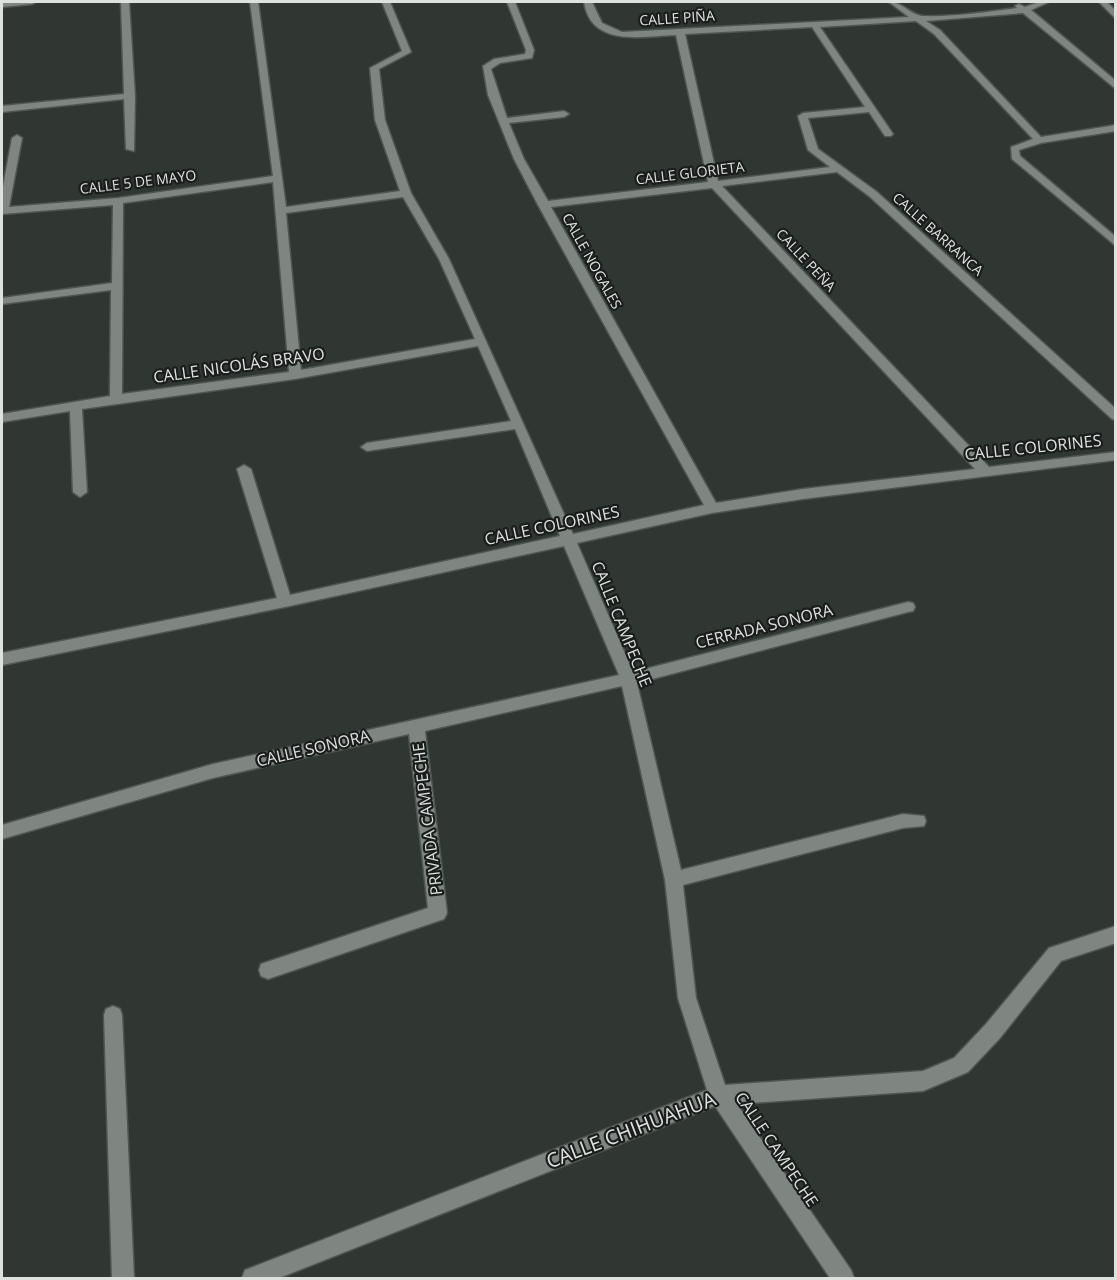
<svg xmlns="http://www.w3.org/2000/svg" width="1117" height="1280" font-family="'Open Sans',sans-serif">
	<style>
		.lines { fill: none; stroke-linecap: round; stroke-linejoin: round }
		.street-casing { stroke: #4f5551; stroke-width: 3 }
		.street { fill: #7f8681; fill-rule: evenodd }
		.labels { text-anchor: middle; stroke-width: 4.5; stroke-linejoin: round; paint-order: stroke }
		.far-street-label { font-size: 14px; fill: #dee2df; stroke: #1a1d1b }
		.street-label { font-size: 16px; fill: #dee2df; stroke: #1a1d1b }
		.near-street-label { font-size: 20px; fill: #dee2df; stroke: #1a1d1b }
	</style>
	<rect width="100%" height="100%" fill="#303632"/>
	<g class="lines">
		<g class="street-casing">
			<path id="street" d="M36 2 32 4 2 7V3Z
				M121 2H129L135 96 134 151 126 149 124 99 2 112V106L124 94Z
				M250 2H258L286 207 400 191 375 120 370 68 402 51 382 2H390L411 52 379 69 385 120 411 193 449 259 573 534 704 505 538 205 514 159 488 95 483 66 494 59 525 54 526 50 507 2H515L534 50 532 58 500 63 491 69 507 118 564 111 569 114 564 117 509 123 524 159 548 201 708 182 676 35C643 36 591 48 584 2H592L602 23 622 32 909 17 889 2C903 2 910 15 923 16 954 17 986 12 1017 8L1015 6 1019 4 1025 7 1039 2H1049L1031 10 1116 81V89L1023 13 926 21 940 30 1041 137 1116 125V131L1041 143 1019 150 1020 156 1116 237V246L1012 159 1011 147 1033 139 934 34 916 21 820 27 893 134 891 136H885L869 112 808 118 818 149 877 192 1116 409V420L1112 419 869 196 837 172 722 186 989 467 1116 452V460L803 499 712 513 577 543 633 672 908 602 913 603 915 607 913 611 908 612 637 683 681 870 903 814 924 816 926 821 924 826 903 828 683 885 696 998 725 1085 923 1071 954 1058 986 1024 1049 948 1116 926V943L1061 961 1000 1038 968 1072 923 1091 737 1104 851 1270 854 1278H830L715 1106 279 1278H242L245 1270 253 1267 707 1090 678 998 665 880 622 686 425 731 447 913 444 919 268 979 261 976 259 970 261 964 428 908 409 734 213 778 2 839V825L213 764 619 675 564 546 285 607 2 665V653L277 598 237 469 244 465 251 469 290 595 560 536 515 429 367 451 361 447 367 443 511 421 478 346 295 379 82 409 87 492 80 497 73 492 70 411 2 422V414L110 396 111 290 2 304V298L112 283 113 205 2 214V192L12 138 17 135 22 138 9 207 118 198 273 176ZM812 27 865 107 803 113 798 116 808 150 830 167 718 181 685 34ZM273 182 289 372 122 394 123 203ZM712 188 975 469 803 489 716 503 551 207ZM403 197 439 259 475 339 301 370 286 213Z
				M1099 2H1107L1116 11V19Z
				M113 1006 120 1009 122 1015 134 1278H112L104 1015 106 1009Z"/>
		</g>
		<use href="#street" class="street"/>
	</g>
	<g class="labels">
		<g class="far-street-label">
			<text transform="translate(677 18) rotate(-4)" y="5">CALLE PIÑA</text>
			<text transform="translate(690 173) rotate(-7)" y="5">CALLE GLORIETA</text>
			<text transform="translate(138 182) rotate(-7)" y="5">CALLE 5 DE MAYO</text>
			<text transform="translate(938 234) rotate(42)" y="5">CALLE BARRANCA</text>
			<text transform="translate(806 260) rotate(47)" y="5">CALLE PEÑA</text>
			<text transform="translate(592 261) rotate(61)" y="5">CALLE NOGALES</text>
		</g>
		<g class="street-label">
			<text transform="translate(239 365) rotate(-8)" y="6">CALLE NICOLÁS BRAVO</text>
			<text transform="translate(1033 447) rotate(-6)" y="6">CALLE COLORINES</text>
			<text transform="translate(552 525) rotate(-12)" y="6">CALLE COLORINES</text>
			<text transform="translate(622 624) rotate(68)" y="6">CALLE CAMPECHE</text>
			<text transform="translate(764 626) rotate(-14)" y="6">CERRADA SONORA</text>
			<text transform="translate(313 748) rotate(-13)" y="6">CALLE SONORA</text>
			<text transform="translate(427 819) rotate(-97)" y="6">PRIVADA CAMPECHE</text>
			<text transform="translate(777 1149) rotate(56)" y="6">CALLE CAMPECHE</text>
		</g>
		<g class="near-street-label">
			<text transform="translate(631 1130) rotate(-21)" y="7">CALLE CHIHUAHUA</text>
		</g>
	</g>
	<rect width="1117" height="1280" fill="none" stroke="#dee2df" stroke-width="6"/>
</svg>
